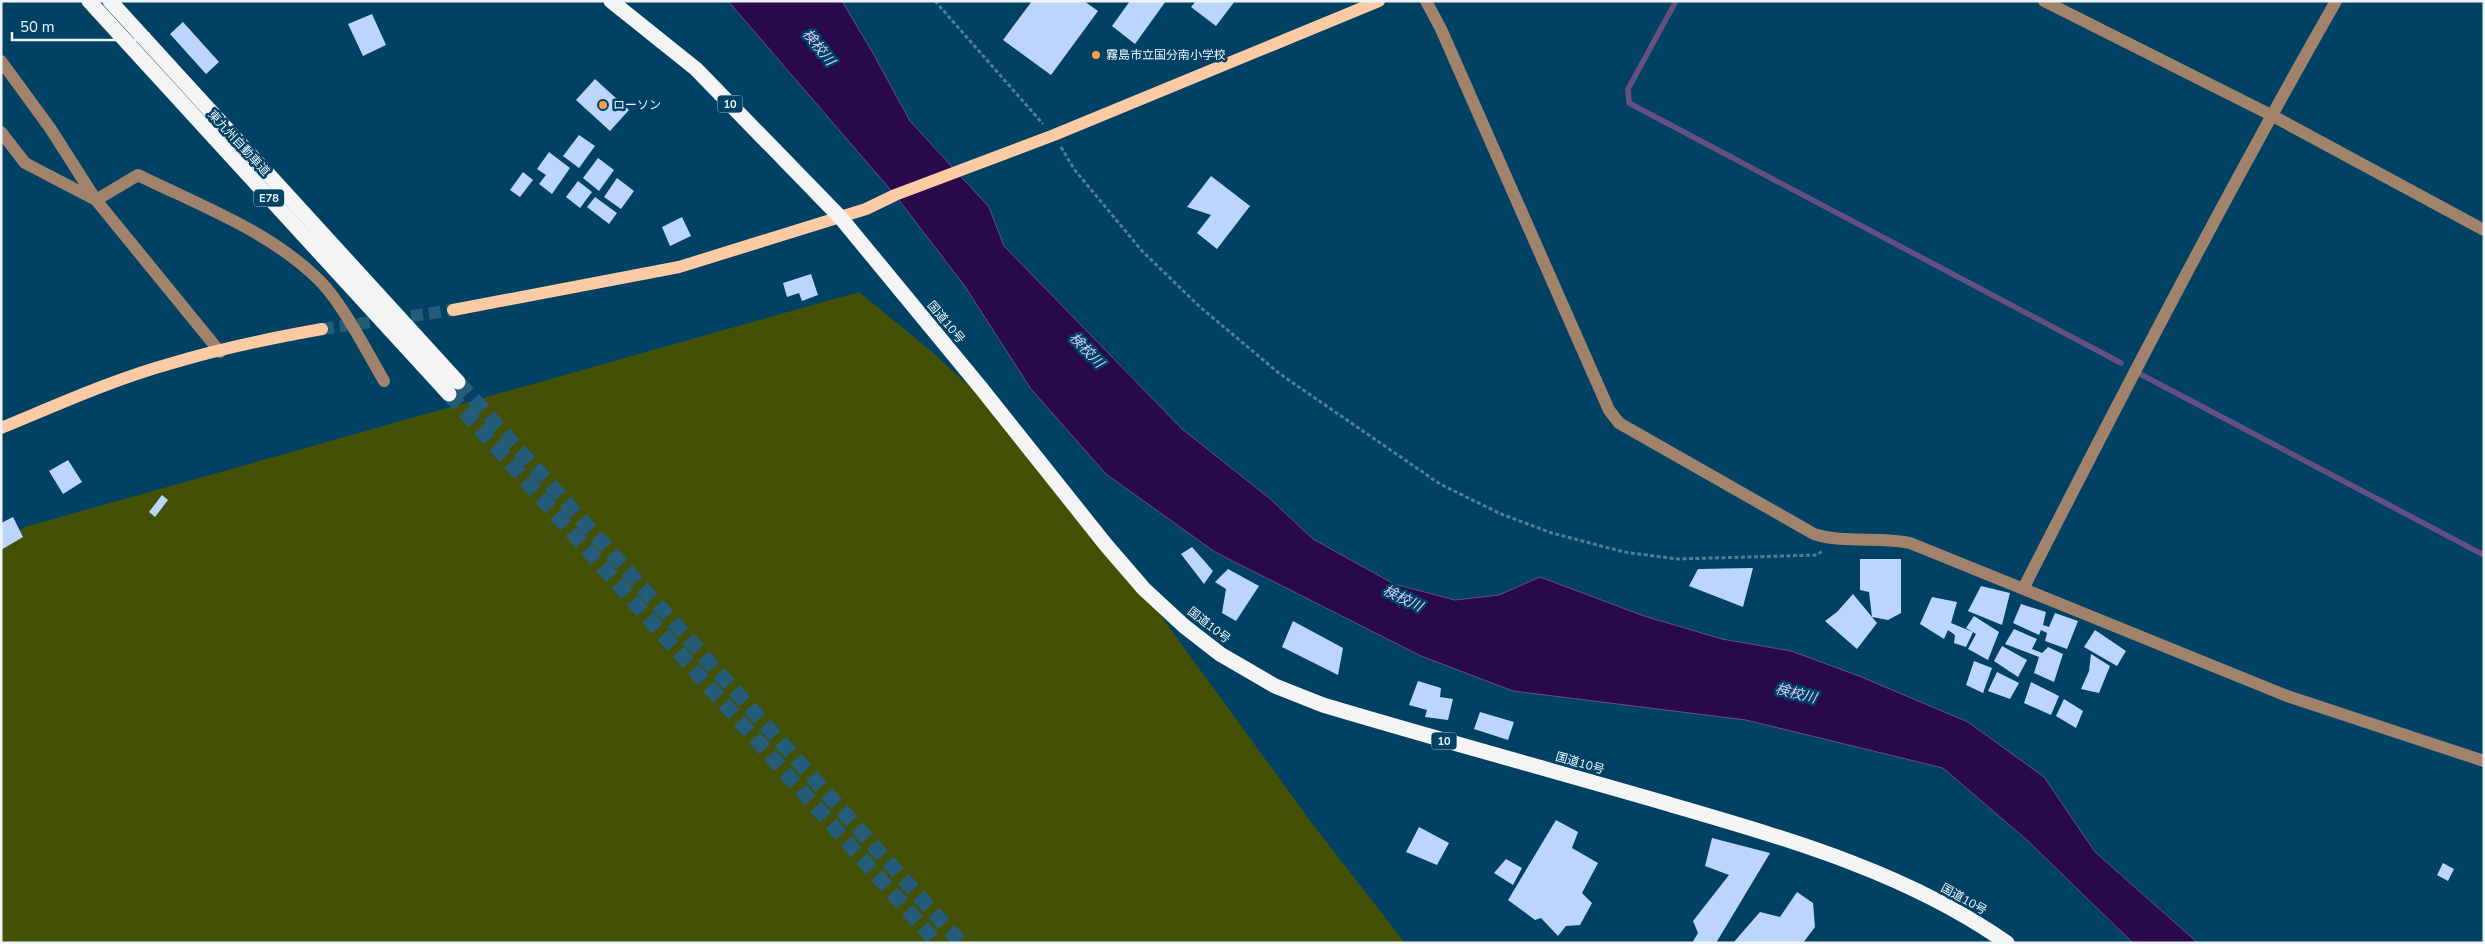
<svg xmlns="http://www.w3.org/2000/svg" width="2485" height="944" font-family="'Nunito Sans','Noto Sans JP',sans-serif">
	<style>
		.green { fill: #445104 }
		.water { fill: #2a084c; stroke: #654f80 }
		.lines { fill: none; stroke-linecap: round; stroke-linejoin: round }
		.stream { stroke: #654f80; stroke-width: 5.5 }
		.building { fill: #bcd5fd }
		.major-tunnel { stroke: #245c7a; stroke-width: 12; stroke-dasharray: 12 6; stroke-linecap: butt }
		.highway-tunnel { stroke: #245c7a; stroke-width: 15; stroke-dasharray: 15 8; stroke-linecap: butt }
		.path { stroke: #527f97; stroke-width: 3; stroke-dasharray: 4 2.5; stroke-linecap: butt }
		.minor { stroke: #a1836b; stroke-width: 12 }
		.major { stroke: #fccba3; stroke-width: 12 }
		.highway { stroke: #f4f4f4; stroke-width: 15 }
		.poi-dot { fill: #f99f4d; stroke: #004164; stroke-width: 2 }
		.labels { text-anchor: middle; stroke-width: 5; stroke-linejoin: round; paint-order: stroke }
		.shield { fill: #004164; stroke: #a7bfcd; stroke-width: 1 }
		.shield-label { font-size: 11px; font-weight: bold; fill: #eef5fa }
		.poi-label { font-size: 12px; fill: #eef5fa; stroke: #004164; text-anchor: start }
		.street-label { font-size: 12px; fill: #eef5fa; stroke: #004164 }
		.water-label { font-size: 14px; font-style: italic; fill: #ddcff8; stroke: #004164 }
	</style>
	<rect width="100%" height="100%" fill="#004164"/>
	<path class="green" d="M859 292 931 351 1007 421 1129 572 1314 826 1405 943H1V543L25 527Z"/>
	<path class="water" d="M728 1H842L874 55 910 121 989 207 1004 246 1182 429 1268 497 1313 539 1394 584 1455 600 1499 595 1540 577 1644 616 1722 639 1791 651 1859 676 1968 722 2044 777 2095 852 2198 943H2133L2028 841 1943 768 1746 720 1513 691 1421 656 1215 552 1106 474 1031 389 964 285 895 195Z"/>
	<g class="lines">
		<path class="stream" d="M1676 1 1628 89 1629 103 2121 363
			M2142 375 2484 555"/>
	</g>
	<path class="building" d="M1032 1H1084L1098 11 1051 75 1003 40Z
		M1130 1H1166L1135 44 1112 26Z
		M1196 1H1235L1216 26 1191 7Z
		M372 14 386 45 363 56 348 24Z
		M183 22 219 62 206 74 170 34Z
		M595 79 629 110 610 131 576 100Z
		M579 135 595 146 579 168 563 156Z
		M549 152 570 168 552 194 539 184 546 175 537 169Z
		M598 158 614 170 599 191 583 178Z
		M523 172 533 180 520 197 510 190Z
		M1211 176 1250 206 1217 249 1197 233 1211 215 1187 207Z
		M617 178 634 191 621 209 604 197Z
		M578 181 592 192 580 208 566 197Z
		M595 197 617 213 609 224 587 207Z
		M682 217 691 236 670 246 662 227Z
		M811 274 818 295 802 301 799 293 787 297 783 283Z
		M68 460 82 482 63 494 49 471Z
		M162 495 168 500 155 517 149 512Z
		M13 517 23 537 1 550V523Z
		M1192 547 1213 571 1204 584 1181 554Z
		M1860 559H1901V613L1888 620 1872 617 1877 623 1857 649 1825 621 1837 612 1853 594 1872 617 1869 592 1860 590Z
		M1753 568 1743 607 1689 586 1698 569Z
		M1228 569 1259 586 1236 621 1222 613 1226 589 1215 582Z
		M1981 586 2010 593 2002 625 1968 611Z
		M1932 597 1957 602 1951 623 1973 632 1966 628 1974 616 1999 632 1988 660 1968 649 1976 634 1973 632 1966 647 1954 643 1955 635 1948 630 1944 639 1920 624Z
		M2021 604 2046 612 2043 625 2049 627 2055 613 2078 621 2067 649 2045 641 2047 633 2041 630 2039 635 2013 623Z
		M1293 621 1343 648 1338 675 1282 647Z
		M2014 629 2037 639 2032 649 2042 653 2048 647 2063 654 2054 682 2034 673 2039 657 2005 644Z
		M2095 630 2126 651 2117 666 2084 647Z
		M2002 646 2027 660 2018 677 1994 661Z
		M2091 654 2110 666 2099 693 2081 689 2089 671Z
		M1974 661 1992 668 1983 693 1966 685Z
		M1997 672 2019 683 2010 699 1988 691Z
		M1418 681 1441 688 1440 697 1453 699 1448 720 1425 717 1427 710 1409 705Z
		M2031 682 2059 696 2051 715 2024 703Z
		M2064 699 2083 711 2076 728 2056 716Z
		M1480 712 1514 722 1508 740 1474 729Z
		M1556 820 1578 832 1572 848 1598 863 1582 893 1592 903 1580 925 1566 926 1558 936 1541 918 1535 920 1508 900Z
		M1419 827 1449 843 1437 865 1406 852Z
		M1712 838 1770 853 1716 943H1692L1698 933 1693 921 1729 875 1705 866Z
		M1506 859 1522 868 1513 885 1494 873Z
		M2443 863 2454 869 2448 881 2437 875Z
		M1797 892 1813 903 1815 927 1803 943H1733L1760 912 1780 917Z"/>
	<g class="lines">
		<path class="major-tunnel" d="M322 329 453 310"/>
		<path class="highway-tunnel" d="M458 382 961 943
			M449 394 937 943"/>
		<path class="path" d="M935 1 1043 124
			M1061 147 1074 169 1142 251 1200 307 1280 374 1440 484 1501 514 1552 533 1624 552 1678 559 1817 555 1822 551"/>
		<path class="minor" d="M1426 1 1441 29 1609 410 1619 423 1814 534C1844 544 1879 536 1910 543L2287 696 2484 761
			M2044 1 2271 115 2484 230
			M1 61 50 128 96 200 138 175C199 205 269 231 318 279 342 302 367 352 384 381
			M1 132 25 163 96 200 220 352
			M2023 589C2124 391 2226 194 2336 1"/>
		<path class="major" d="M453 310 679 267 866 209 895 195 1054 135 1379 1
			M1 428C57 405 112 380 169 364 219 349 271 338 322 329"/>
		<path class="highway" d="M89 1 449 394
			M110 1 458 382
			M611 1 696 69 840 217 981 388 1106 545 1144 589 1184 626 1220 654 1275 686 1323 705C1437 739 1551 770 1665 803 1784 838 1905 871 2007 943"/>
	</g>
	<g class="poi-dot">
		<circle cx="1096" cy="55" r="5"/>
		<circle cx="603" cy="105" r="5"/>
	</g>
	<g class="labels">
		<g class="shield">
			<rect x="717.5" y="95.5" width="25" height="17" rx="4"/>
			<rect x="254" y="189.5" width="30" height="17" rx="4"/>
			<rect x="1431.5" y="732.5" width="25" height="17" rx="4"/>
		</g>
		<g class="shield-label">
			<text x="730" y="108">10</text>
			<text x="269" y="202">E78</text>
			<text x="1444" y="745">10</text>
		</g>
		<g class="poi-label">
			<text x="1106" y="59">霧島市立国分南小学校</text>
			<text x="613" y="109">ローソン</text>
		</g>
		<g class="street-label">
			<text transform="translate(239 143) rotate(47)" y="4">東九州自動車道</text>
			<text transform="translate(946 322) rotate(50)" y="4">国道10号</text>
			<text transform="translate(1209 625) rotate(38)" y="4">国道10号</text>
			<text transform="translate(1580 763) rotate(16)" y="4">国道10号</text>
			<text transform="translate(1964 899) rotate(29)" y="4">国道10号</text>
		</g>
		<g class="water-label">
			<text transform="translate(819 47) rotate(51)" y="5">検校川</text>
			<text transform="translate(1087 350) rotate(46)" y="5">検校川</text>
			<text transform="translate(1403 598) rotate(26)" y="5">検校川</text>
			<text transform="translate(1796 693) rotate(14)" y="5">検校川</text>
		</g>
	</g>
	<rect width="2485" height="944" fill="none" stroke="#eef5fa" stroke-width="5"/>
	<path d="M12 32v8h136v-8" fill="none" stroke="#eef5fa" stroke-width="2.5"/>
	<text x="20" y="32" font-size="15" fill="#eef5fa" stroke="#004164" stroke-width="4" paint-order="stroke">50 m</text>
</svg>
